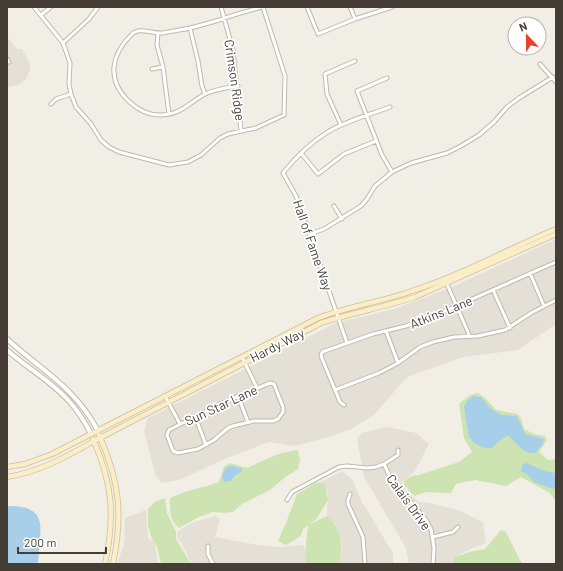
<svg xmlns="http://www.w3.org/2000/svg" width="563" height="571" font-family="Barlow,sans-serif">
	<style>
		.residential { fill: #e5e0d5 }
		.green { fill: #cde3b2 }
		.water { fill: #a7cfea }
		.lines { fill: none; stroke-linecap: round; stroke-linejoin: round }
		.minor-casing { stroke: #bfb8ac; stroke-width: 5 }
		.tertiary-casing { stroke: #bfb8ac; stroke-width: 6 }
		.secondary-casing { stroke: #cec099; stroke-width: 6 }
		.minor { stroke: #fff; stroke-width: 3 }
		.tertiary { stroke: #fff; stroke-width: 4 }
		.secondary { stroke: #faedc8; stroke-width: 4.5 }
		.labels { text-anchor: middle; stroke-width: 3.5; stroke-linejoin: round; paint-order: stroke }
		.street-label { font-size: 13px; fill: #443e36; stroke: #fff }
	</style>
	<rect width="100%" height="100%" fill="#f1eee6"/>
	<path class="residential" d="M7 37 17 49H22L30 64V70L26 79 18 85 8 87 7 86Z
		M556 239V324L518 350 463 357 407 377 374 415 351 429 330 437 294 446 269 442 227 458 179 480 161 483 155 474 144 431 148 418 336 323 397 308 452 287Z
		M387 427 416 433 429 444 415 471 401 483 408 493 419 502 430 503 461 511 483 522 486 543 473 548 454 557V564H409L406 548 364 477 357 439 362 433Z
		M342 471 352 479 362 502 393 553V564H340L342 543 336 525 327 516 328 493 325 484 321 482Z
		M146 510 148 538 154 541 156 550 158 564H117L124 544 125 518Z
		M216 516 220 519 215 537 257 545 281 547 303 545 307 554 306 564H192L187 555 186 550 183 548 181 542 177 538V533L181 529 194 522Z"/>
	<path class="green" d="M478 393 485 398 496 410 518 414 521 418 524 429 534 434 545 436 547 440 539 452 548 460 556 459V502L550 493 521 477 506 486 475 480 456 484 451 493 427 492 414 496 404 485V481L412 476 419 475 459 462 472 452 464 438 459 404 470 395Z
		M298 450 300 460 298 469 284 478 270 490 242 504 233 512 224 513 213 512 199 517 179 528C169 520 170 510 170 498 186 490 203 488 219 482L224 467 230 463 247 468C263 461 281 451 298 450Z
		M321 482 325 484 326 488 328 500 317 518 303 529 301 536 286 545 278 541 286 523 297 494 314 484Z
		M165 498 167 513 176 532V539L191 564H161L157 547 151 536 148 526V509L155 502Z
		M327 516C335 523 341 533 341 544 342 551 340 557 340 564H306C306 557 305 551 306 545 306 538 308 532 308 525Z
		M501 530 506 532 520 560 523 564H454V557L473 551 485 549Z"/>
	<path class="water" d="M473 396 481 397 490 408 496 412 501 415 516 416 518 418 525 434 544 439 542 445 535 453C524 455 516 442 508 436L503 438 492 448H485L474 443 469 437 464 406 467 401Z
		M526 463 545 471 556 473V489L549 488 543 485 534 482 528 475 521 471 522 465Z
		M230 466H235L238 468H242C241 474 237 473 234 477 233 478 232 480 231 481L225 482 222 479C223 473 223 469 230 466Z
		M7 506C41 506 43 518 39 548 39 554 38 559 38 564H7Z"/>
	<g class="lines">
		<g class="minor-casing">
			<path id="minor" d="M34 7 63 43 70 63 69 84 71 94 76 107 91 124 101 140 109 147 119 152 169 165 188 162 201 155 220 138 228 134 256 128 284 115 285 76 263 7
				M221 7 233 50 241 131
				M307 7 318 34 355 19 392 7
				M350 7 355 19
				M41 15 51 7
				M190 28 198 61 202 86 205 94
				M158 33 157 45 163 67 169 114
				M63 43 89 19 98 7
				M7 59 9 62
				M540 64 556 82
				M152 69 163 67
				M387 78 357 91 382 155 392 172
				M238 86C226 88 216 89 205 94 190 102 182 114 162 115 138 116 112 92 114 67 115 55 123 43 131 35 139 26 152 34 163 33 172 31 181 30 190 28 199 26 209 23 219 20 233 15 248 11 262 7
				M51 104 56 99 71 94
				M341 125 327 94 325 74 355 61
				M301 153 318 174 344 154 376 141
				M334 206 342 219
				M310 234 324 229 361 206 367 199 375 186 392 172 411 163 447 153 461 146 479 135 494 122 507 107 519 98 553 77
				M530 273 544 306
				M446 282 468 332 469 337
				M493 290 510 328
				M386 331 398 363
				M347 343 296 196 283 173C295 158 309 144 326 133 345 121 369 115 390 107
				M242 357 257 388
				M270 383 274 384 283 407V412L278 419 273 421H254L233 426 228 428 214 440 198 449 178 453 173 451 167 435 169 430 220 404Z
				M335 390 379 373 398 363 420 347 433 342 454 337 478 336 505 330 531 313 556 300
				M165 396 180 424
				M238 396 248 422
				M344 405 340 402 321 356 322 352 373 334 406 326 427 319 556 262
				M195 416 206 445
				M384 464 390 477 426 520 431 529 434 548 433 564
				M350 494 348 500V504L363 537 365 564
				M287 500 292 492 339 467 347 466 367 468 376 467 384 464 398 455V450
				M433 537 453 532 458 527
				M208 546V554L213 564"/>
		</g>
		<g class="tertiary-casing">
			<path id="tertiary" d="M7 339C41 370 76 388 98 431
				M7 350C27 368 51 381 69 401 78 411 85 422 91 434"/>
		</g>
		<g class="secondary-casing">
			<path id="secondary" d="M99 435C120 481 123 516 113 564
				M93 439C113 484 115 517 105 564
				M7 467 25 464 52 454 318 318C349 306 381 302 412 291 462 275 508 249 556 229
				M7 477C39 472 66 457 94 441L321 323C352 313 384 307 415 297L556 234"/>
		</g>
		<use href="#minor" class="minor"/>
		<use href="#tertiary" class="tertiary"/>
		<use href="#secondary" class="secondary"/>
	</g>
	<g class="labels">
		<g class="street-label">
			<text transform="translate(235 80) rotate(82)" y="5">Crimson Ridge</text>
			<text transform="translate(313 245) rotate(71)" y="5">Hall of Fame Way</text>
			<text transform="translate(441 312) rotate(-22)" y="5">Atkins Lane</text>
			<text transform="translate(277 345) rotate(-27)" y="5">Hardy Way</text>
			<text transform="translate(221 405) rotate(-25)" y="5">Sun Star Lane</text>
			<text transform="translate(409 502) rotate(54)" y="5">Calais Drive</text>
		</g>
	</g>
	<rect width="563" height="571" fill="none" stroke="#443e36" stroke-width="16"/>
	<g transform="translate(527 36) rotate(338)"><circle r="19" fill="#ffffff" stroke="#b4b2af"/>
	<path d="M0-3L7 15L0 10L-7 15Z" fill="#e84126"/>
	<text y="-6" font-size="11" font-weight="bold" text-anchor="middle" fill="#443e36">N</text>
	</g>
	<path d="M18 547v6h88v-6" fill="none" stroke="#443e36" stroke-width="2"/>
	<text x="24" y="547" font-size="12" fill="#443e36" stroke="#ffffff" stroke-width="3" paint-order="stroke">200 m</text>
</svg>
